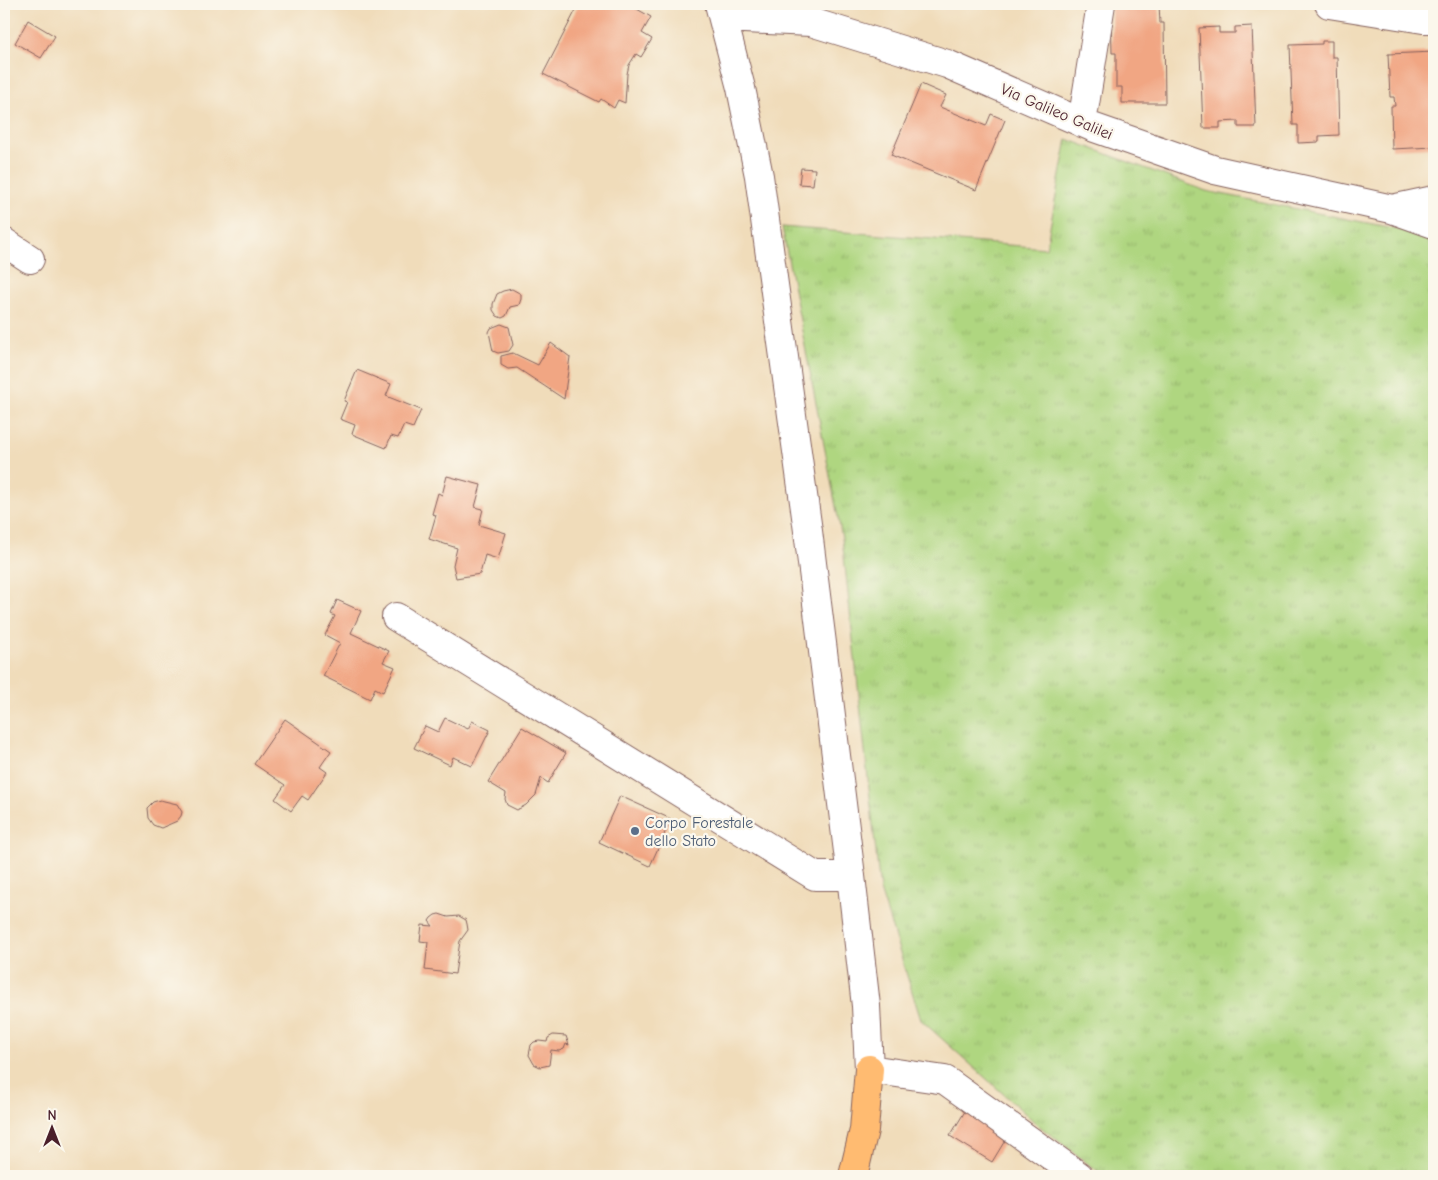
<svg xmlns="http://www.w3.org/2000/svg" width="1438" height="1180" font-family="'Comic Neue',sans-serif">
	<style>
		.grass { fill: url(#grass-tufts); stroke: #7c7a56 }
		.building { fill: #f1a683 }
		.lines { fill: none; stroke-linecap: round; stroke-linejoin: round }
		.minor-casing { stroke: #84615d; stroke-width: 30 }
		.major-casing { stroke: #84615d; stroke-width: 30 }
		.minor { stroke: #fff; stroke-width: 28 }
		.major { stroke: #ffbb71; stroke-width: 28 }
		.service-dot { fill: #5c6f8a; stroke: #fbf7ec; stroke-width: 2 }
		.labels { text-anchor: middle; stroke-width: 4.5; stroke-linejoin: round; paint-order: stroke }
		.street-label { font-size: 16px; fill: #4a1f2b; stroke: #fbf7ec }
		.service-label { font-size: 16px; fill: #4e5e75; stroke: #fbf7ec; text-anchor: start }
	</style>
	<defs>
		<pattern id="grass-tufts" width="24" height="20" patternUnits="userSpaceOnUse" patternTransform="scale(1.25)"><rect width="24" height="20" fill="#afd680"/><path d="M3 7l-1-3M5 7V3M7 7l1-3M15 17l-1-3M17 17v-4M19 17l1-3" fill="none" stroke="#98b76f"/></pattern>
	</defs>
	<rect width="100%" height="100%" fill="#fbf7ec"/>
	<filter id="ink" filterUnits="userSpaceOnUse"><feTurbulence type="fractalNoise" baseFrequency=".02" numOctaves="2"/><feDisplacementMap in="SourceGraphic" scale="10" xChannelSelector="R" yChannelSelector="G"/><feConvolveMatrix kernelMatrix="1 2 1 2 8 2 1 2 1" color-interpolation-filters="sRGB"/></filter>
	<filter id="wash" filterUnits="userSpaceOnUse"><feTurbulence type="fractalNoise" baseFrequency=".0096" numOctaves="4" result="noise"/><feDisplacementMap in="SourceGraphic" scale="20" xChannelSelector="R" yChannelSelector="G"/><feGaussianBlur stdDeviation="1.12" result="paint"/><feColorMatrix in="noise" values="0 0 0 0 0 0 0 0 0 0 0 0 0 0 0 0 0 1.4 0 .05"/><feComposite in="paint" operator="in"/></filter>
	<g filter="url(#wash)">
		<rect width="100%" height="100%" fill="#f0dcba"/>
		<path class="grass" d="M1067 139 1206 191 1413 232 1434 242V1176H1104L1038 1125 921 1020 880 890 842 538 782 227 1046 248Z"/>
		<g id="blocks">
			<path class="building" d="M579 4H628L651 17 642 33 652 39 641 57 636 54 629 65 627 74 625 103 618 100 614 108 601 99 599 102 543 74Z
				M1159 4 1160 23H1164L1165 103H1122V87H1116V53H1112L1111 5Z
				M28 20 55 36 41 58 15 43Z
				M1252 26 1256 127H1238V121L1220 122V128H1203L1199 28 1219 27V33H1235V27Z
				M1322 41H1332V57H1337L1339 135 1319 136V142L1298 143V125H1293L1290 45 1322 44Z
				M1434 52V147L1392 149 1391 106H1395L1394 97H1390L1388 54Z
				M921 84 946 95 940 107 986 126 991 114 1005 120 976 190 891 155Z
				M801 168 815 169 813 185 799 184Z
				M512 289 521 294V299L519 305 510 307 506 316 502 318 497 316 493 310V304L497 294 503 291Z
				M501 324 509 327 513 345 509 351 498 353 493 351 489 332 491 328Z
				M551 343 570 357 564 399 517 368 508 369 501 365V356L513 353 538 365Z
				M357 370 391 384 386 396 421 410 413 428 404 425 398 438 391 436 386 448 352 434 355 425 340 419 347 402 344 401Z
				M447 476 481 485 475 507 483 509 479 525 506 533 498 559 485 555 480 574 456 578 453 565 457 548 429 539 436 515 432 514 438 493 442 495Z
				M337 600 361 611 351 633 389 651 383 662 395 667 383 692 375 688 370 699 323 676 340 643 325 635 335 616 331 614Z
				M445 718 468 729 472 721 490 730 472 766 453 757 450 765 414 748 425 726 438 732Z
				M285 719 331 751 320 767 327 772 308 800 302 796 291 811 275 799 285 785 254 764Z
				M522 727 566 753 548 783 541 778 536 795 526 805 517 810 507 805 505 799 506 793 488 782Z
				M620 796 671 819 650 866 599 842Z
				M160 800 177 804 182 812 181 816 177 821 161 828 153 825 148 818 147 808 153 802Z
				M439 914 448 917 459 916 466 920 467 924 468 930 460 941 455 974 425 970 428 942 420 941 422 925 433 926 429 921 431 918 435 915Z
				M553 1035 566 1036 569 1045 566 1044 564 1049 559 1051 551 1050 549 1065 540 1067 534 1064 529 1055 531 1045 534 1042 539 1041 547 1042 548 1038Z
				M970 1103 1012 1129 992 1162 950 1136Z"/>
		</g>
	</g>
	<g filter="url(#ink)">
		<use href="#blocks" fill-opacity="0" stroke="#84615d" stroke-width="1"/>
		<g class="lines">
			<g class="minor-casing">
				<path id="minor" d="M719 4 741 88 759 176 808 531 851 876 866 1006 869 1069 945 1080 1079 1176
					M1329 4 1423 19H1434
					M723 18 811 22 947 64 1092 127 1215 170 1392 209 1434 224
					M1082 123 1101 4
					M1392 209 1434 200
					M4 242 30 259
					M396 617 815 876H851"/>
			</g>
			<g class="major-casing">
				<path id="major" d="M853 1176 864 1130 869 1069"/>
			</g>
			<use href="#minor" class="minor"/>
			<use href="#major" class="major"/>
		</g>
	</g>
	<circle class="service-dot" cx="635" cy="831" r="5"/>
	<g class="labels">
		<g class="street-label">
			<text transform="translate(1057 111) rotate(23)" y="6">Via Galileo Galilei</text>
		</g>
		<g class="service-label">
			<text x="645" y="828">Corpo Forestale<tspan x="645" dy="18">dello Stato</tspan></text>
		</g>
	</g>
	<rect width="1438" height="1180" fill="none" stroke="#fbf7ec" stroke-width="20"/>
	<g transform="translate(52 1128)" stroke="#fbf7ec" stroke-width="4" paint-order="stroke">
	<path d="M0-4L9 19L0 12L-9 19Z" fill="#4a1f2b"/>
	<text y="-8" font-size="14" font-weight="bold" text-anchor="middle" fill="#4a1f2b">N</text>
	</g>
</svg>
